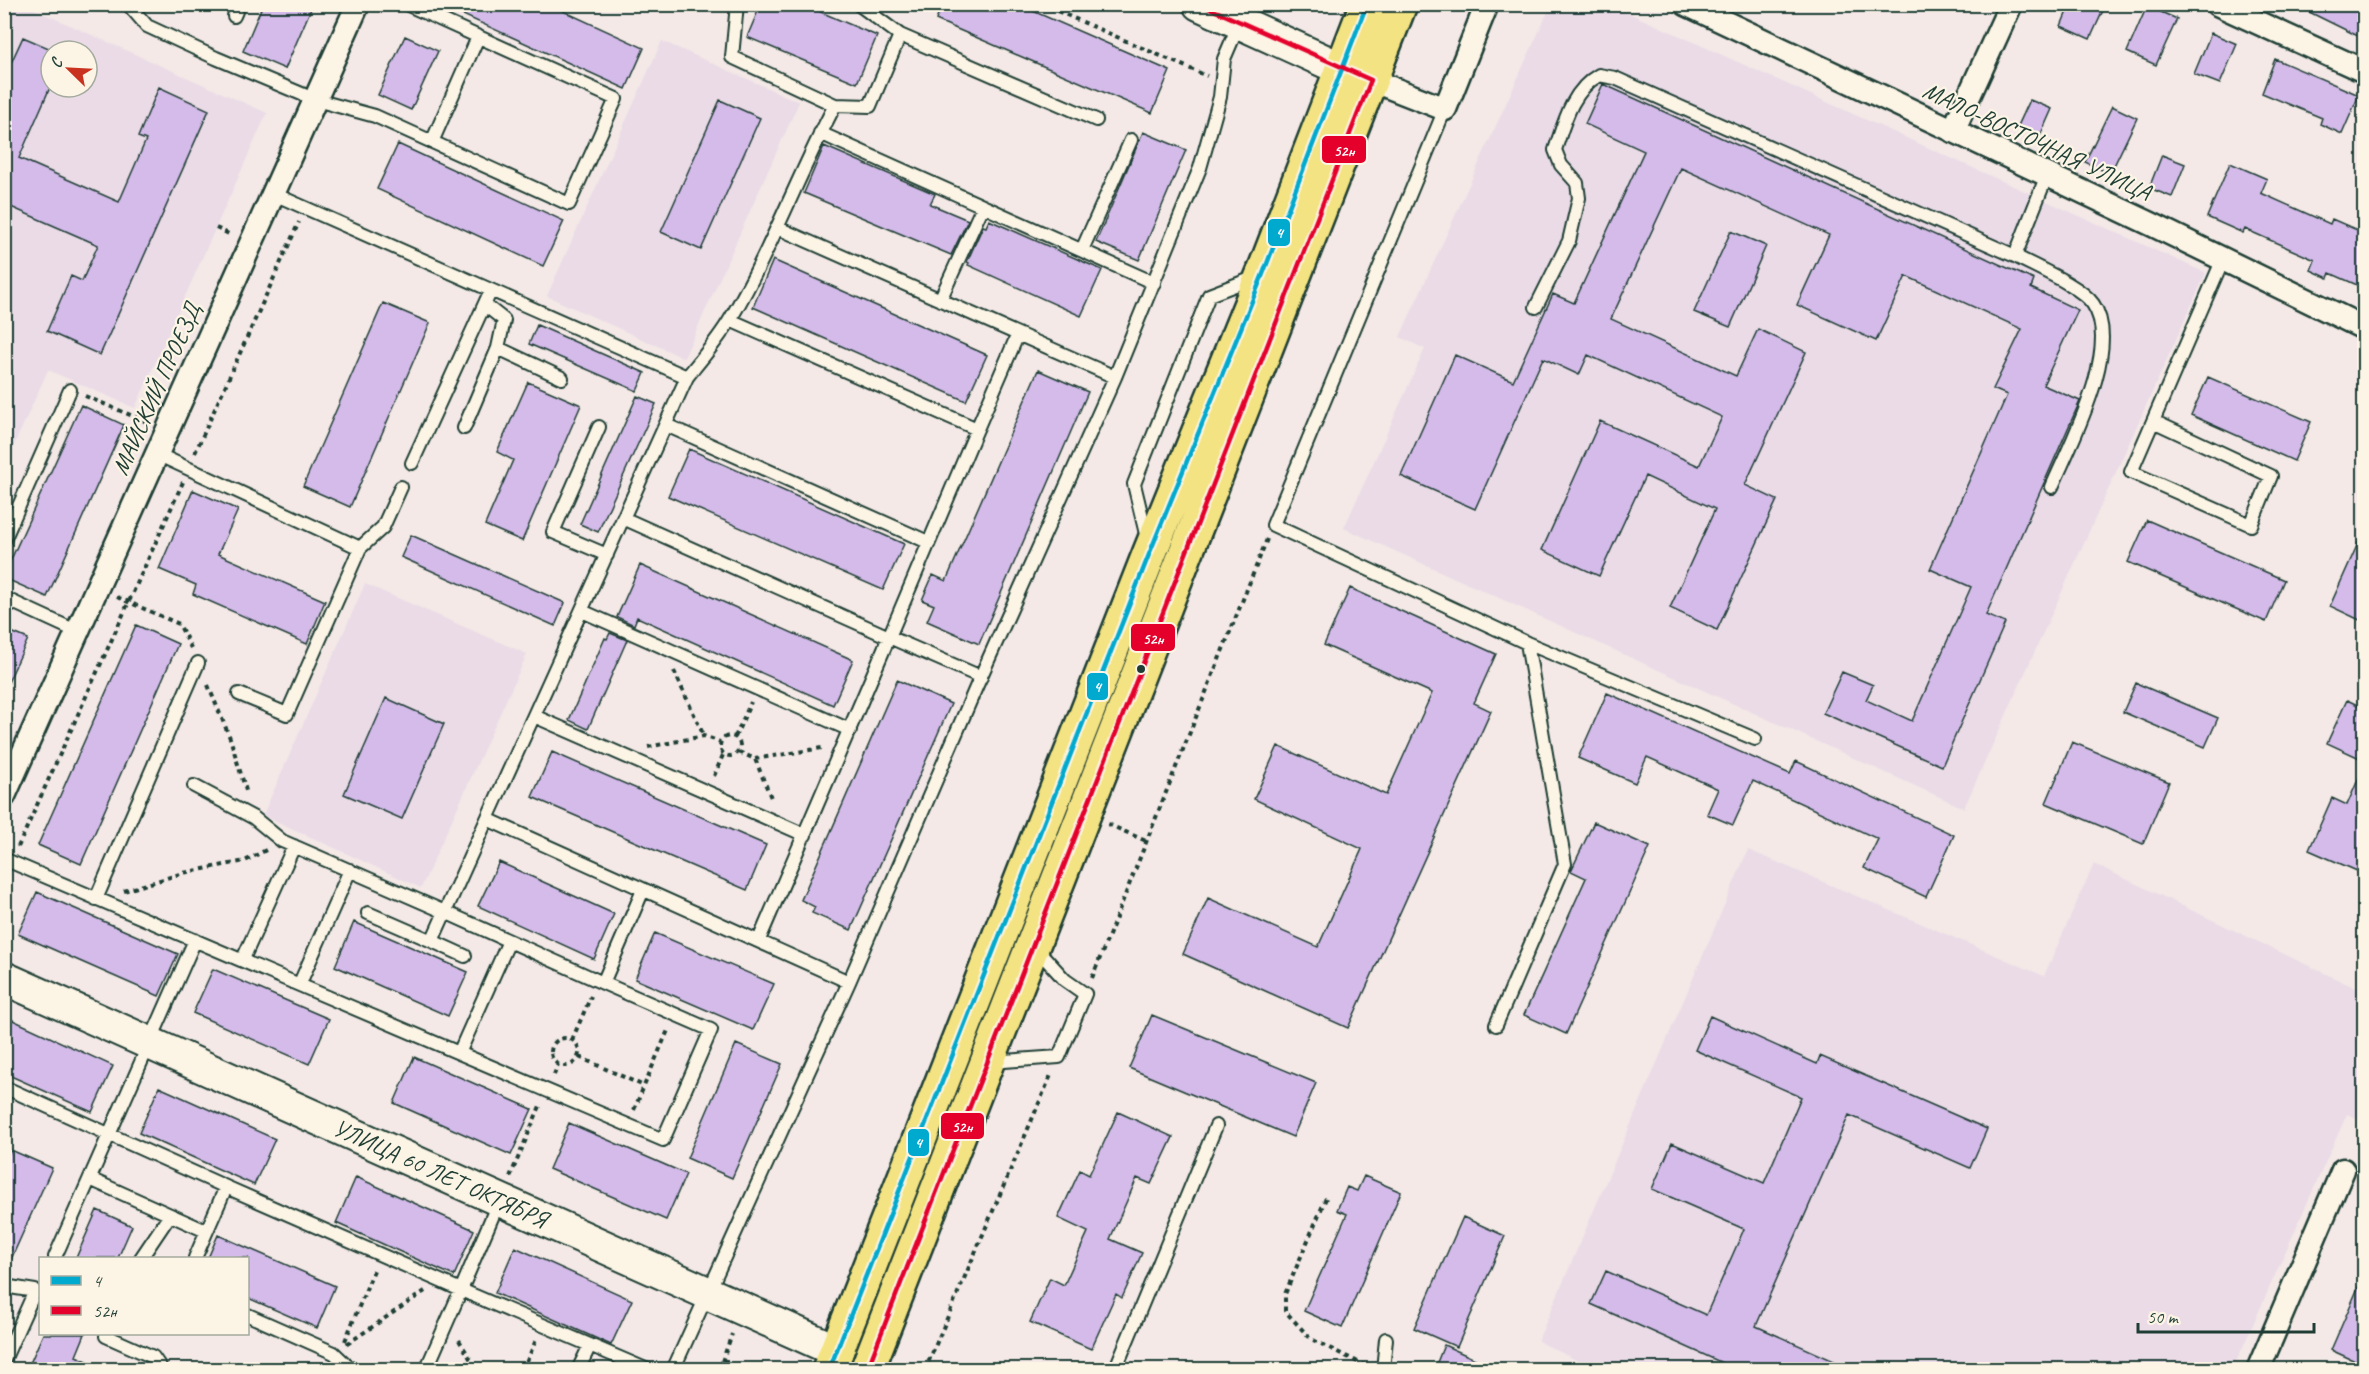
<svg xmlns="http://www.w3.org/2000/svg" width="2369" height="1374" font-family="Caveat,sans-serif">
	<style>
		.built { fill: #eadbe7; fill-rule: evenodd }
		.building { fill: #d4bbea; stroke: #1f3d34; stroke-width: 1.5 }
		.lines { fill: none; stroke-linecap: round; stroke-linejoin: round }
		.lane-casing { stroke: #1f3d34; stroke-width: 16 }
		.street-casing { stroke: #1f3d34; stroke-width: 27 }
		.secondary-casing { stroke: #1f3d34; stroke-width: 36 }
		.primary-casing { stroke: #1f3d34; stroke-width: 38 }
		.path { stroke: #1f3d34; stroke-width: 4; stroke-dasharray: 4.5 4.5; stroke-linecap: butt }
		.lane { stroke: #fcf5e5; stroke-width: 12 }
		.street { stroke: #fcf5e5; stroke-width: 22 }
		.secondary { stroke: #fcf5e5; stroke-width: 32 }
		.primary { stroke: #f4e382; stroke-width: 33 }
		.bus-1-casing { stroke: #fcf5e5; stroke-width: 9 }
		.bus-2-casing { stroke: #fcf5e5; stroke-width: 9 }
		.bus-1 { stroke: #00a9ce; stroke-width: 4.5 }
		.bus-2 { stroke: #e4002b; stroke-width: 4.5 }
		.bus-dot { fill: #1f3d34; stroke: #fcf5e5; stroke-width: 2 }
		.labels { text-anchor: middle; stroke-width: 4.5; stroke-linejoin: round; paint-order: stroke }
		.street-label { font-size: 24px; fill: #1f3d34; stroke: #fcf5e5 }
		.line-badge { stroke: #fcf5e5; stroke-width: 2 }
		.badge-label { font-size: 16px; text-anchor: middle; font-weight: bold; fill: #fff }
	</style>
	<rect width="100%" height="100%" fill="#f4e9e6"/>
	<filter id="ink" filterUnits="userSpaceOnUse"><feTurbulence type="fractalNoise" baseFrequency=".0167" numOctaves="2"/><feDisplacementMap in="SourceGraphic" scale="12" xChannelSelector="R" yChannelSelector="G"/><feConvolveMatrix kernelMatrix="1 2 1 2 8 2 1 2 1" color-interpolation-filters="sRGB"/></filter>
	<g filter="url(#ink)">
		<path class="built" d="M22 4 267 113 135 408 48 370 5 465 4 5ZM51 51H87V87H51Z
			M1551 5H1611L2206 273 1964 808 1344 528 1425 349 1400 337Z
			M662 41 799 102 684 358 547 296Z
			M365 584 527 654 421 888 263 815Z
			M1748 850 2044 976 2094 864 2364 992V1121L2347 1114 2233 1369 1596 1370 1538 1341Z"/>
		<path class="building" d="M263 4H313L285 69 243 51Z
			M439 4H548L644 48 626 89Z
			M761 4H802L877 36 857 83 747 37Z
			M942 4H1017L1170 71 1152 113 936 20Z
			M2070 4H2106L2090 39 2061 26Z
			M2293 4H2364V39Z
			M2147 6 2177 19 2156 65 2127 52Z
			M2211 33 2237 44 2220 84 2194 74Z
			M405 36 438 51 411 110 378 95Z
			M23 37 51 49V85L19 158 119 202 146 140 138 137 159 87 209 110 100 355 47 331 71 276 82 281 98 245 4 204V78Z
			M2275 59 2359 95 2342 134 2320 124 2322 118 2262 93Z
			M1603 84 2034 280 2031 288 2078 310 2043 385 2080 401 1986 615 2005 623 1942 766 1823 713 1842 672 1873 685 1866 700 1912 721 1971 587 1930 569 2007 395 1993 389 2022 329 1906 276 1876 341 1797 305 1829 235 1681 168 1611 319 1736 376 1758 329 1806 352 1745 485 1777 500 1717 630 1670 608 1715 509 1645 476 1599 576 1542 550 1600 421 1699 466 1722 417 1588 355 1579 375 1543 358 1475 509 1401 476 1455 355 1513 381 1553 294 1574 303 1644 151 1585 124Z
			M720 100 760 118 701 250 661 232Z
			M2030 100 2052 109 2040 136 2018 126Z
			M2112 106 2137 118 2110 174 2085 162Z
			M1143 132 1186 150 1139 260 1096 242Z
			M398 144 564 221 543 266 377 189Z
			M824 146 935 194 930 204 968 220 951 255 804 193Z
			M2162 155 2185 164 2172 197 2149 188Z
			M2230 163 2267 179 2261 193 2330 224 2332 219 2364 233V288L2330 273 2328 278 2311 270 2315 260 2245 229 2243 233 2207 217Z
			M989 220 1102 270 1081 316 968 265 969 263 967 262 983 226 986 227Z
			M1731 231 1766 246 1730 327 1694 312Z
			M773 260 987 355 966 401 753 307Z
			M383 303 430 323 350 507 303 486Z
			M537 325 645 373 637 391 529 344Z
			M1038 370 1088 392 979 644 927 621 934 605 922 600 933 575 946 581Z
			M2208 377 2311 422 2294 461 2191 415Z
			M528 382 581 405 522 541 485 525 513 460 497 452Z
			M637 396 656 404 598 532 580 524Z
			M81 405 124 425 47 597 4 578V575Z
			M689 449 904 544 883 590 668 496Z
			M193 490 238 510 218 554 325 601 307 644 193 594 196 585 159 569Z
			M2147 520 2284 580 2266 622 2128 562Z
			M2364 530V622L2330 606Z
			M411 535 565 603 555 626 401 557Z
			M640 565 853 660 833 705 637 617 634 625 617 617Z
			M1350 588 1496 654 1474 703 1491 711 1348 1028 1183 954 1208 898 1318 947 1362 849 1254 799 1278 746 1386 795 1432 693 1324 645Z
			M136 625 178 644 81 864 38 845Z
			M4 629 28 639 4 691Z
			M610 633 627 640 588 729 569 720 605 638 607 639Z
			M897 680 951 704 851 930 812 913 815 907 801 900Z
			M2136 683 2218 718 2205 747 2123 712Z
			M1607 693 1790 774 1796 761 1954 835 1926 897 1864 868 1878 839 1753 781 1733 825 1707 814 1718 789 1647 757 1635 783 1578 758Z
			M386 698 444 724 402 819 344 794Z
			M2347 700 2364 708V760L2327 743Z
			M2072 742 2169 782 2143 844 2046 803Z
			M552 752 766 845 747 890 532 797Z
			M2364 766V874L2309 850 2332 798 2347 805Z
			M1594 822 1650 847 1566 1034 1524 1015 1586 878 1571 871Z
			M499 862 614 914 594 959 478 906Z
			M37 892 178 954 159 996 18 934Z
			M354 922 468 972 448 1016 335 966Z
			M655 933 774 984 753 1030 635 979Z
			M213 969 329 1019 309 1064 193 1013Z
			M1152 1015 1316 1083 1293 1137 1129 1068Z
			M4 1016 113 1066 92 1112 4 1073Z
			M1710 1016 1817 1064 1820 1056 1987 1129 1970 1168 1849 1115 1756 1326 1854 1370H1738L1591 1304 1606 1271 1706 1315 1744 1229 1652 1189 1672 1143 1764 1183 1801 1097 1695 1050Z
			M736 1044 782 1064 732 1178 687 1158Z
			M414 1057 532 1109 511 1155 394 1103Z
			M159 1087 275 1139 254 1185 139 1133Z
			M1118 1112 1173 1137 1151 1184 1137 1178 1110 1239 1142 1253 1122 1298 1116 1294 1091 1349 1030 1322 1050 1278 1064 1285 1088 1232 1058 1218 1080 1170 1089 1175Z
			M569 1123 686 1174 666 1220 549 1169Z
			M11 1150 52 1168 4 1275V1164Z
			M1364 1176 1401 1192 1342 1328 1304 1311 1347 1214 1337 1210 1347 1187 1357 1191Z
			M356 1177 474 1230 454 1276 336 1223Z
			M97 1210 132 1226 118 1258H76Z
			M1463 1217 1505 1236 1457 1347 1414 1328Z
			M218 1235 335 1286 317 1328 248 1298V1258H208Z
			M515 1247 632 1300 611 1345 495 1293Z
			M2364 1274V1365L2331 1350Z
			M43 1334H85L76 1356 107 1370H27Z
			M1444 1345 1499 1370H1434Z"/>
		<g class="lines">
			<g class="lane-casing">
				<path id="lane" d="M128 4 147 26 216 58 316 100 375 116 569 204 616 99 406 4
					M737 4 732 57 835 105
					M234 16 239 4
					M900 35 1096 120
					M1445 109 1273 525 1527 643 1755 739
					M820 133 1154 283
					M432 142 478 37
					M274 194 687 377 487 819 849 982
					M778 228 1115 377
					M1082 250 1131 140
					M2015 256 2047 175
					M940 300 983 206
					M1536 307 1569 241 1579 198 1577 183 1561 165 1555 150C1564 123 1572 90 1599 75L1615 78 2015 256C2035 267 2081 286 2093 304 2123 347 2070 444 2052 487
					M730 320 977 429 889 637 981 677
					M498 348 562 378
					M687 377C702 358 719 339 731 318 771 250 798 175 835 105L870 106 900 35 858 4
					M2153 421 2271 476 2251 525 2131 472 2223 259
					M666 425 928 542
					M599 427 553 532 607 555
					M464 428 498 348 504 320 485 305
					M977 429 1018 334
					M157 454 360 548 287 714 239 694
					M412 463 491 290
					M623 518 889 637 759 940
					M1147 538 1134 484 1209 295 1256 277
					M4 540 70 390
					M360 548 383 527 401 487
					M4 598 78 632
					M582 611 850 730
					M534 716 805 835
					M194 786 254 818 282 841 445 912 487 819
					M4 859 663 1140 711 1030 603 983 643 890
					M96 899 198 663
					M368 913 432 941 445 912 603 983
					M432 941 465 956
					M243 959 294 846
					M300 983 350 870
					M1496 1025 1565 864 1527 643
					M460 1051 509 941
					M990 1062 1059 1057 1085 994 1065 980 1035 947
					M4 1087 226 1187
					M90 1179 206 1231
					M55 1257 195 940
					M141 1258 170 1215
					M195 1258 226 1187 461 1290 499 1201
					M4 1286 35 1291 4 1360
					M248 1315 334 1353 352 1370
					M107 1334 106 1336 153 1357 162 1370
					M426 1370 461 1290 648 1370
					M578 1370 590 1345
					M673 1370 849 982 977 685 1115 377 1200 168 1220 97 1224 59 1239 24
					M1115 1370 1216 1126
					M1383 1370 1386 1339"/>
			</g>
			<g class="street-casing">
				<path id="street" d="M1686 4 2151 224 2364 328
					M2217 4 2364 71
					M1371 80 1445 109 1487 4
					M1953 131 2011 4
					M4 796 358 4
					M2258 1370 2343 1170"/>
			</g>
			<g class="secondary-casing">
				<g id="secondary">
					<path d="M1199 4 1342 69"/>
					<path id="s1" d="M4 978 837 1351"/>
				</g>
			</g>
			<g class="primary-casing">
				<path id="primary" d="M829 1370 1150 552 1263 274 1367 4
					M867 1370 1400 4"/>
			</g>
			<path class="path" d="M1041 4 1207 76
				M216 228 231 235
				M85 396 147 422
				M195 453 299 222
				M117 597 179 624 191 648
				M674 671 704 736
				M208 685 230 738 247 794
				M720 746a10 10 0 1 1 20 0a10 10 0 1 1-20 0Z
				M735 737 751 702
				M648 747 704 736 720 742
				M739 752 755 759 772 800
				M755 759 822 748
				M714 776 723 755
				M1111 823 1110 825 1146 841
				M18 847 183 482
				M124 891 183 873 245 861 266 850
				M1092 978 1267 539
				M551 1052a14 14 0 1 1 28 0a14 14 0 1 1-28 0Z
				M572 1040 591 996
				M579 1057 644 1086 669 1028
				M554 1075 558 1064
				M634 1110 644 1086
				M510 1177 540 1106
				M1326 1198 1285 1294V1311L1311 1339 1366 1366
				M459 1340 477 1370
				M345 1341 374 1270
				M347 1344 425 1291
				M726 1359V1370
				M523 1370 536 1340
				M719 1370 732 1334
				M925 1370 1051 1075"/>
			<use href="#lane" class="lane"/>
			<use href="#street" class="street"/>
			<use href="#secondary" class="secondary"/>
			<use href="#primary" class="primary"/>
			<g class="bus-1-casing">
				<path id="bus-1" d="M829 1370 1150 552 1263 274 1367 4"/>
			</g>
			<g class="bus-2-casing">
				<path id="bus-2" d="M867 1370 1371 80 1200 4"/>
			</g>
			<use href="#bus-1" class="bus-1"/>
			<use href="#bus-2" class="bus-2"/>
		</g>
	</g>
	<circle class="bus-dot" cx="1141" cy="669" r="5"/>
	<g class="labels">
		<g class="street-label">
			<text transform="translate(2037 141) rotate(25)" y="8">МАЛО-ВОСТОЧНАЯ УЛИЦА</text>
			<text transform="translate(156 389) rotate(-66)" y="8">МАЙСКИЙ ПРОЕЗД</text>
			<text dy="8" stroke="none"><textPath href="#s1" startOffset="478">УЛИЦА 60 ЛЕТ ОКТЯБРЯ</textPath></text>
		</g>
	</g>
	<g class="line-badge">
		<rect x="1321" y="135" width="46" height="29" rx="6" fill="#e4002b"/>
		<rect x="1267" y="218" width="24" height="29" rx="6" fill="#00a9ce"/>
		<rect x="1130" y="623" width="46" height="29" rx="6" fill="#e4002b"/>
		<rect x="1086" y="672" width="23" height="29" rx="6" fill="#00a9ce"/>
		<rect x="940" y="1112" width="45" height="28" rx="6" fill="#e4002b"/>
		<rect x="907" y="1128" width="23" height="29" rx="6" fill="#00a9ce"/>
	</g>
	<g class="badge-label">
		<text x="1344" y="156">52н</text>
		<text x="1279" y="238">4</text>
		<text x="1153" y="644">52н</text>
		<text x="1097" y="692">4</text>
		<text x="962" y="1132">52н</text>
		<text x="918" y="1148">4</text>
	</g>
	<rect width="2369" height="1374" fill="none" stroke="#fcf5e5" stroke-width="24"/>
	<rect x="12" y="12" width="2345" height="1350" fill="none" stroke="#1f3d34" stroke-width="2" filter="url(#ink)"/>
	<rect x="39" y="1257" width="210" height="78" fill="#fcf5e5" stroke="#a4ab9e" stroke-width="1.5"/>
	<rect x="51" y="1276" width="30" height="9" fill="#00a9ce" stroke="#a4ab9e" stroke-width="1.5"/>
	<text x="93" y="1287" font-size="18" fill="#1f3d34">4</text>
	<rect x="51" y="1306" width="30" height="9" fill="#e4002b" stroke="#a4ab9e" stroke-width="1.5"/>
	<text x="93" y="1317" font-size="18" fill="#1f3d34">52н</text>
	<g transform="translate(69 69) rotate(294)"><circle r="28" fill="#fcf5e5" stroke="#a4ab9e" stroke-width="1.5"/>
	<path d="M0-4.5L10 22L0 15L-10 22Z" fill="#c8321e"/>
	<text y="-9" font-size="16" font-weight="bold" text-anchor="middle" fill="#1f3d34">С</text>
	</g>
	<path d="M2138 1323v9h176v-9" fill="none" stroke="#1f3d34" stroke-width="3"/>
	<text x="2147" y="1323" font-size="18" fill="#1f3d34" stroke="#fcf5e5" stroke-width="4.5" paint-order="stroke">50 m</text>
</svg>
